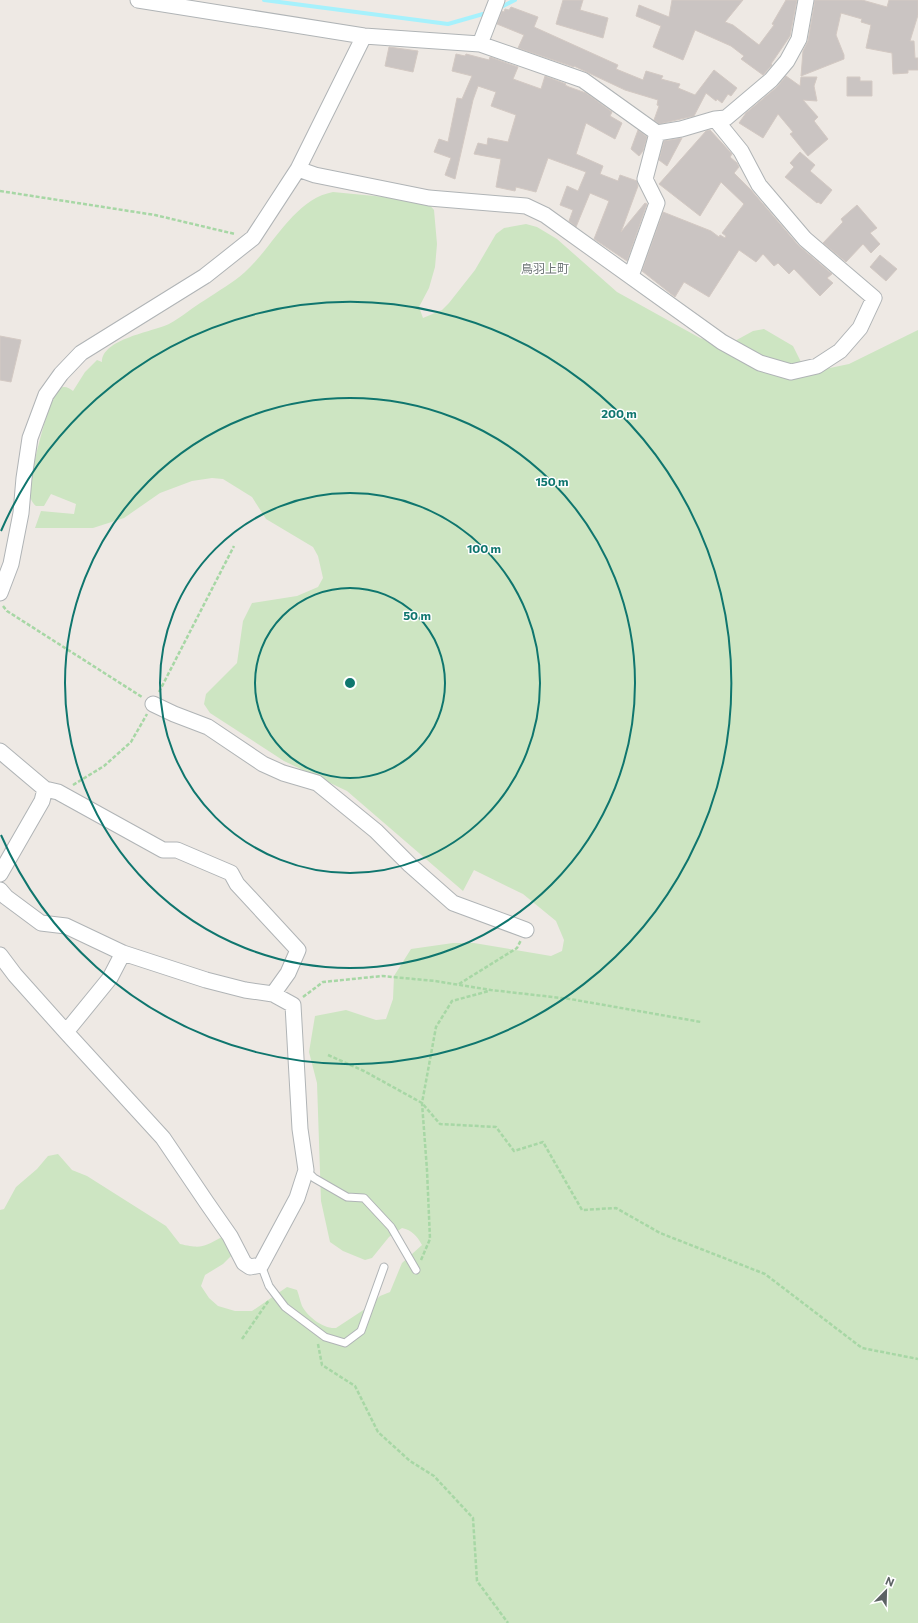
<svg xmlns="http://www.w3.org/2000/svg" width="918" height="1623" font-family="Commissioner,'Noto Sans JP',sans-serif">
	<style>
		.green { fill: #cde5c2 }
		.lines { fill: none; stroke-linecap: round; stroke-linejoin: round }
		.stream { stroke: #a6f1fc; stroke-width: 4 }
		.building { fill: #cac4c2; stroke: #d3c9c3 }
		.lane-casing { stroke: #b0b4b6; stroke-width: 9 }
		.street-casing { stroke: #b0b4b6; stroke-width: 17 }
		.path { stroke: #a7d7a5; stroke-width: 2.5; stroke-dasharray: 4 2; stroke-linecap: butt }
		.lane { stroke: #fff; stroke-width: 7 }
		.street { stroke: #fff; stroke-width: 15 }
		.ring { fill: none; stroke: #0f766e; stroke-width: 2 }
		.labels { text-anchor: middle; stroke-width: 3; stroke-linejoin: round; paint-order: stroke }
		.neighbourhood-label { font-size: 12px; fill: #6d7576; stroke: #fff }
		.centre { fill: #0f766e; stroke: #fff; stroke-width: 2 }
		.ring-label { font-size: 12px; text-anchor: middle; font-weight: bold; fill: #0f766e; stroke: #fff; stroke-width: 3; stroke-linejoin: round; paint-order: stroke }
	</style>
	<rect width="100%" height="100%" fill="#eee9e4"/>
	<path class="green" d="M333 192 426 201 434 210 437 244 435 267 429 288 419 307 423 318 442 310 449 303 475 270 496 234 504 228 526 224 537 227 557 239 617 292 700 338 722 345 733 342 753 331 764 329 793 346 803 366 825 369 849 364 918 330V1623H0V1210L4 1209 16 1187 37 1169 48 1156 58 1154 72 1170 87 1176 166 1226 180 1244C202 1249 203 1247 222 1237L236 1251 223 1264 205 1275 201 1286 209 1298 218 1306 235 1311H252L287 1287 297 1290C299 1295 300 1301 302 1306 308 1317 323 1329 336 1328L368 1307 380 1296 390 1292 402 1263 422 1245C417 1236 412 1230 402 1228L389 1237 372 1258 365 1260 343 1251 330 1242 321 1201 317 1083 309 1052 315 1016 346 1010 376 1020 386 1019 393 999 394 976 411 949 453 943H474L551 956 562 951 564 940 556 921 523 894 474 870 463 891 347 791 284 761 210 713 204 704 206 694 237 663 243 621 252 603 297 596 318 587 323 578 318 556 313 547 266 519 252 497 223 479 212 478 192 481 160 493 124 518 93 528H35L41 511 74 514 76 504 51 494 44 506H36C32 503 29 496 29 490 31 474 48 399 59 389 64 385 69 388 73 391L85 372 97 360 102 362C102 339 152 332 169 324 182 317 193 307 205 300 218 291 233 283 245 272 273 247 294 199 333 192Z"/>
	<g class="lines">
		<path class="stream" d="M264 0 448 24 483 14
			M503 6 515 0"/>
	</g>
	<path class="building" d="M563 0H583L580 10 608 18 603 38 556 24Z
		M672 0H743L725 22 733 25 759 45 774 25 772 24 786 0H797L790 36 771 64 772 65 763 75 741 59 744 56 731 46 695 30 683 60 653 47 661 26 636 16 639 5 669 17Z
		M815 0H862L887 7 889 0H918V15L910 41H914L915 58H918V70H908V73L893 74 892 53 866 48 871 25 861 22 862 19 841 13 836 35 844 55V59L801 76 803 51 808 41Z
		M511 7 538 17 534 27 618 65 616 69 643 80 646 71 663 76 661 79 680 84 678 88 695 95 714 70 737 88 731 96 728 94 722 103 717 99 716 101 706 93 694 116 659 124 654 120 659 106 657 105 658 100 625 90 574 66V67L518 48 524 35 497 24 502 11 504 12 505 9 509 10Z
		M389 47 418 51 413 72 385 66Z
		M456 54 465 56 466 54 489 60 490 57 518 67 513 79 541 89 545 76 566 84 565 85 569 87 586 93 612 112 610 116 622 123 615 139 586 123 576 154 603 166 600 174 618 181 620 175 637 181 638 186 621 232 645 203 647 204 627 261 594 239 609 201 590 193 576 227 569 221 573 210 560 205 567 186 578 191 586 172 548 158 536 192 516 187 515 191 496 187 501 159 474 154 478 143 487 145 488 138 508 142 516 115 491 106 496 92 478 86 473 100 455 179 445 175 451 158 434 152 439 139 448 142 457 98 462 99 472 76 452 71Z
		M786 76 800 86 801 77H817L814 86 817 101 803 100 818 117 814 121 828 139 808 156 790 134 793 132 778 114 763 138 739 123 746 113 777 87Z
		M847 77H860V81H872V96H847Z
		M638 130 647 137 643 151 639 156 631 149Z
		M710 130 732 154 730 157 737 163 739 167 734 173 751 190 798 245 832 274 827 278 833 283 820 296 794 269 789 274 778 263 774 266 763 254 756 262 739 250 709 297 684 282 675 297 642 271 663 212 711 231 719 237 720 235 725 238 726 236 722 233 744 204 721 182 700 216 659 184 706 131Z
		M682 138 667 166 659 160 664 141Z
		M800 152 815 165 810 171 832 190 821 204 818 202 817 203 785 177 794 167 790 163Z
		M857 205 877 228 870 233 880 244 871 253 863 244 846 262 823 243 843 222 841 219Z
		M880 255 897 269 886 281 870 267Z
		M0 336 21 340 11 382 0 380Z"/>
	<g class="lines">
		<g class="lane-casing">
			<path id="lane" d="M306 1170 314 1178 347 1197 364 1198 391 1227 416 1270
				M261 1265 269 1286 285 1307 325 1337 345 1343 361 1331 384 1267"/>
		</g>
		<g class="street-casing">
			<path id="street" d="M138 0 364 36 480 44 583 80 657 133 681 129 715 119 726 118 771 80 787 61 799 39 806 0
				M480 44 497 0
				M298 169 315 175 429 198 526 206 545 215 722 342 760 363 791 372 817 366 840 351 860 328 874 298 805 239 759 185 741 151 715 119
				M631 276 657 203 645 179 657 133
				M0 593 11 564 21 513 24 478 30 438 46 395 61 374 81 353 205 276 253 238 298 169 364 36
				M153 704 174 714 208 727 263 764 283 773 317 783 376 831 410 865 453 903 526 930
				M0 751 45 789 58 792 163 850H177L231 873 237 884 298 950 288 973 273 994
				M0 874 42 801 45 789
				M0 890 6 897 41 923 66 926 123 953 206 980 245 990 273 994 293 1005 300 1129 306 1170 297 1198 261 1265 250 1267 244 1263 230 1236 207 1203 163 1138 66 1032 15 975 0 955
				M66 1032 110 978 123 953"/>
		</g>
		<path class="path" d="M0 191 155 215 235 234
			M3 606 7 611 142 697
			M159 692 234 546
			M73 785 104 766 131 742 147 714
			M459 984 517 948 521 940
			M303 997 323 982 382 976 435 981 491 990 570 999 701 1022
			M328 1055 364 1071 422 1103 440 1124 496 1127 514 1151 543 1142 582 1210 616 1208 660 1233 765 1274 862 1348 918 1359
			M421 1260 430 1239 427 1170 422 1103 436 1027 452 1001 489 991
			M242 1339 269 1300
			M318 1344 322 1365 355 1386 378 1432 410 1461 434 1476 473 1518 477 1581 508 1623"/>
		<use href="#lane" class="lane"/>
		<use href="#street" class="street"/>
	</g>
	<g class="ring">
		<circle cx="350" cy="683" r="95"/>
		<circle cx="350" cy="683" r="190"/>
		<circle cx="350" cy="683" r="285"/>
		<path d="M1 531A381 381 0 1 1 1 835"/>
	</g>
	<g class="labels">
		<g class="neighbourhood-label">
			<text x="545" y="273">鳥羽上町</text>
		</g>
	</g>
	<circle cx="350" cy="683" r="6" class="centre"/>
	<g class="ring-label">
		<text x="619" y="418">200 m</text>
		<text x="552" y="486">150 m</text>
		<text x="484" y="553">100 m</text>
		<text x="417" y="620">50 m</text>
	</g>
	<g transform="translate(886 1591) rotate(23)" stroke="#ffffff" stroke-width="3" paint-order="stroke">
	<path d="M0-3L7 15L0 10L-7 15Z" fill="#5c6264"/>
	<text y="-6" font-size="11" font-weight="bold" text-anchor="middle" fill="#5c6264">N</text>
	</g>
</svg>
